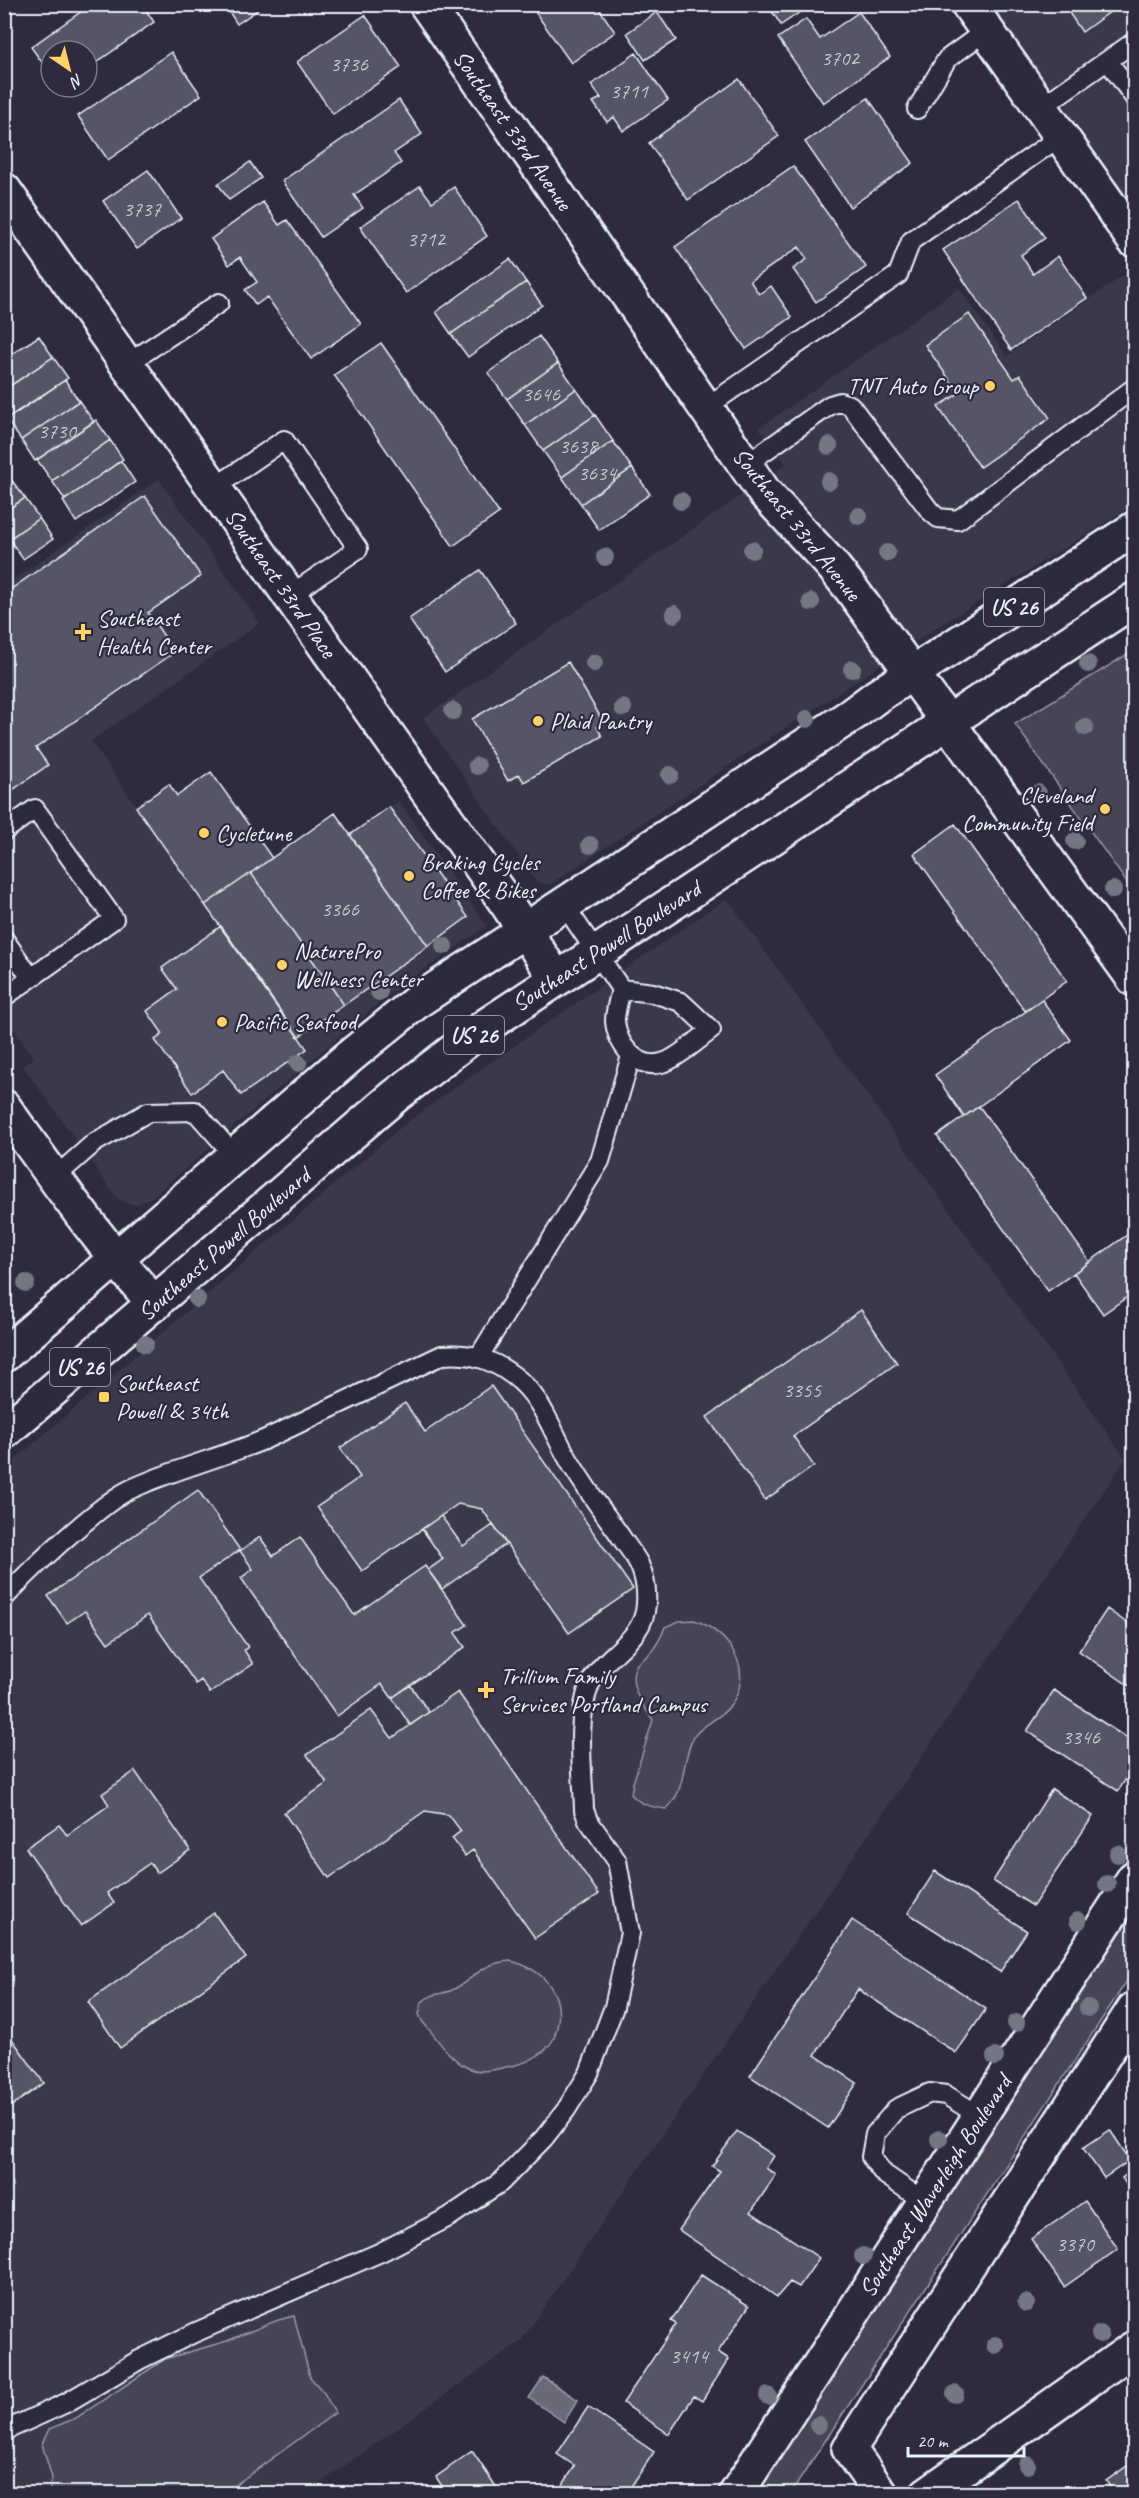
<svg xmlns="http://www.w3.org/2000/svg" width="1139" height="2498" font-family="Caveat,sans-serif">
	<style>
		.built { fill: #3b3749 }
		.green { fill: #464455; stroke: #979aa6; stroke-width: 1.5 }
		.water { fill: #696978; stroke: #9c9fab; stroke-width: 1.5 }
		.building { fill: #575565; stroke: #e8f1f8; stroke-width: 1.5 }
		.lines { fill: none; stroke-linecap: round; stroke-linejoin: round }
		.lane-casing { stroke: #e8f1f8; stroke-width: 22 }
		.street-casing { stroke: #e8f1f8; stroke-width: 38 }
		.primary-casing { stroke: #e8f1f8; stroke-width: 38 }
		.lane { stroke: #2f2a3d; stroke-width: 18 }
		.street { stroke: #2f2a3d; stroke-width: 33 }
		.primary { stroke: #2f2a3d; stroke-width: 33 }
		.tree { fill: #757684 }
		.poi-dot { fill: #ffd166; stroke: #2f2a3d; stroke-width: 2 }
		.labels { text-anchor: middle; stroke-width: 4.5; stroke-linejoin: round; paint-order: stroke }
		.number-label { font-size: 21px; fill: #c4cad3 }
		.shield { fill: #2f2a3d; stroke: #b0b5c0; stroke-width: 1.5 }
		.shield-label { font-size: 22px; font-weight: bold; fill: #e8f1f8 }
		.street-label { font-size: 24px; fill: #e8f1f8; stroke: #2f2a3d }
		.poi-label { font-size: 24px; fill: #e8f1f8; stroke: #2f2a3d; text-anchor: start }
	</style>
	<rect width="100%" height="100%" fill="#2f2a3d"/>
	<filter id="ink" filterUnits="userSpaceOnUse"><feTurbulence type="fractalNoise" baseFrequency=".0167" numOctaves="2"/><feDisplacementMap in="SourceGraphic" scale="12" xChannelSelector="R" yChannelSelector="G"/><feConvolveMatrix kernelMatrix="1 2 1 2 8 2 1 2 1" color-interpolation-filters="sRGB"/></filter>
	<g filter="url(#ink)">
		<path class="built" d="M963 5H1134V247Z
			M1134 268V505L933 630 549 885 536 882 423 718 786 464 759 428 959 288 1007 356Z
			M159 479 260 623 91 741 205 905 335 813 350 835 399 801 487 926 389 994 151 1198 138 1204H128L117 1198 23 1066 34 1058 5 1017 4 586Z
			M727 898 1126 1459 521 2341 305 2494 5 2493 4 1469 401 1127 455 1087Z"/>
		<path class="green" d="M1134 650V893L1015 724Z
			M694 1620C730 1632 757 1673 729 1707 721 1718 700 1726 694 1737 680 1760 688 1790 666 1809 652 1807 640 1805 631 1794L633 1783 653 1720C643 1706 625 1683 637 1664 640 1661 645 1658 648 1655 656 1647 661 1638 665 1627L679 1621Z
			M1134 1902V1970L791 2493 748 2494Z
			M510 1961C542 1968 565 1993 557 2027 556 2031 555 2036 553 2040 544 2056 524 2064 507 2067 493 2070 479 2074 466 2067 448 2057 436 2037 422 2021L419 2014 422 2002C434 1991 443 1996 456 1988 479 1975 480 1964 510 1961Z
			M294 2316 310 2377 324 2393 335 2413 224 2493H49L52 2478 42 2444 49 2429 76 2418 165 2359 227 2341 278 2320Z"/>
		<path class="water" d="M543 2377 578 2400 564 2422 529 2398Z"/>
		<path class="building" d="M92 4H142L154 22 87 69V51H51V75L31 47Z
			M224 4H266L237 24Z
			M539 4H596L615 32 571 63 533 9Z
			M767 4H812L781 25Z
			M1063 4H1121L1082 32Z
			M657 12 676 40 645 60 627 33Z
			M859 12 890 57 823 103 778 38 806 19 820 39Z
			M365 15 401 67 333 114 297 62Z
			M171 52 201 95 108 160 78 116Z
			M636 53 668 100 623 131 614 117 607 122 593 102 601 98 591 85Z
			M739 79 779 136 688 200 649 143Z
			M868 98 913 163 850 207 805 142Z
			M399 100 422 134 394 153 401 163 354 195 363 208 321 237 282 181Z
			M250 162 261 178 229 200 218 184Z
			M793 166 866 267 816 302 793 269 807 259 799 247 750 281 759 294 771 286 792 317 746 349 675 247Z
			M148 170 181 218 137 249 103 201Z
			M420 186 432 202 454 187 487 236 406 293 360 227Z
			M1019 199 1045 238 1021 255 1033 274 1058 256 1087 298 1011 350 943 250Z
			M263 202 279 225 287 220 361 324 311 359 267 297 256 305 245 290 257 282 240 257 229 265 211 239Z
			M510 259 526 282 451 334 436 312Z
			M526 282 542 305 468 357 451 334Z
			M969 314 1014 379 1020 375 1050 418 980 467 938 407 959 393 925 345Z
			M39 336 53 357 4 390V359Z
			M539 336 558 363 507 399 488 373Z
			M381 343 499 513 453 546 334 375Z
			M53 357 68 378 9 418 4 411V390Z
			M558 363 576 389 525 425 507 399Z
			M65 380 79 401 21 440 6 419Z
			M576 389 595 415 543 451 525 425Z
			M79 401 94 422 35 461 21 440Z
			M595 415 613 441 562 477 543 451Z
			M96 420 110 440 52 481 37 460Z
			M110 440 123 459 65 500 52 481Z
			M613 441 632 468 581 504 562 477Z
			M121 461 135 482 76 522 63 501Z
			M632 468 650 494 599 530 581 504Z
			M10 478 25 498 4 512V482Z
			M145 496 201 576 148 613 175 652 36 748 48 765 4 796V594Z
			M25 498 39 518 9 539 4 533V512Z
			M39 518 53 539 23 559 9 539Z
			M480 570 516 623 445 672 409 619Z
			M568 662 604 723 597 727 602 736 524 782 519 774 508 781 472 719Z
			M211 772 272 858 205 905 136 807 169 784 177 796Z
			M389 807 468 917 428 946 350 835Z
			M335 813 428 946 344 1005 251 873Z
			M955 824 1067 981 1025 1011 914 854Z
			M251 873 344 1005 298 1037 205 905Z
			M221 926 307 1049 241 1095 223 1070 192 1093 155 1040 163 1034 147 1011 177 989 162 968Z
			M1042 1000 1071 1040 964 1117 935 1075Z
			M979 1106 1090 1262 1048 1291 937 1136Z
			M1134 1230V1292L1103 1314 1074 1273Z
			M861 1310 897 1363 793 1436 814 1466 765 1500 707 1417Z
			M491 1386 633 1589 569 1633 482 1509 458 1504 362 1571 317 1507 360 1477 340 1448 405 1403 425 1432Z
			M198 1490 240 1550 199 1578 248 1647 244 1650 253 1664 210 1693 201 1680 196 1684 148 1615 108 1643 85 1611 67 1623 48 1596Z
			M441 1516 463 1546 493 1525 506 1544 442 1589 428 1570 443 1559 422 1529Z
			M260 1537 273 1556 300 1537 354 1615 425 1566 467 1625 455 1633 465 1647 392 1698 382 1684 337 1716 241 1578 253 1569 240 1551Z
			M1107 1609 1134 1628V1689L1079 1651Z
			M410 1685 429 1712 410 1725 392 1698Z
			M1054 1690 1134 1743V1767L1118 1791 1027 1731Z
			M458 1692 599 1894 535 1938 473 1850 465 1856 452 1838 461 1831 449 1815 425 1811 329 1878 284 1813 327 1783 307 1755 371 1710 392 1738Z
			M135 1771 190 1850 157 1873 150 1863 107 1893 114 1903 81 1926 26 1848 59 1825 67 1835 109 1805 102 1794Z
			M1052 1789 1093 1816 1033 1906 993 1881Z
			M935 1871 1027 1931 1000 1972 908 1913Z
			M214 1913 246 1958 120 2048 88 2002Z
			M852 1920 986 2009 956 2053 858 1989 815 2055 857 2083 828 2128 750 2076Z
			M4 2028 44 2083 4 2111Z
			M1110 2130 1130 2160 1104 2178 1083 2148Z
			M737 2131 774 2156 766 2168 776 2175 751 2212 819 2258 799 2287 790 2282 777 2297 679 2230 720 2171 712 2166Z
			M1134 2169V2196L1122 2178Z
			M1085 2201 1118 2249 1064 2287 1031 2239Z
			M701 2275 749 2306 718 2352 729 2359 702 2401 694 2396 669 2434 623 2403 676 2324 671 2321Z
			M588 2407 654 2452 626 2494H557L575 2466 557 2454Z
			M472 2451 501 2494H447L436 2477Z
			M1134 2461V2494H1115L1106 2481Z"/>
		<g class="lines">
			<g class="lane-casing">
				<path id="lane" d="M1108 61 1134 97
					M1041 107 1134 42
					M917 109 947 59 987 30
					M127 364 219 303
					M705 408 898 275 911 241 1061 136
					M745 465 830 405 840 402 850 405 930 511 938 518 958 520 1134 388
					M214 488 284 440 358 549 290 595
					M4 831 35 809 114 919 31 978 4 939
					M563 903 621 989C619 999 615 1011 615 1021 617 1046 639 1072 665 1062 679 1057 699 1039 711 1030L681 1002 653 993 621 989
					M4 997 31 978
					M54 1178 94 1143 148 1112 195 1111 235 1156
					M478 1358 600 1161 631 1056
					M4 1598C29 1571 54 1548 81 1525 96 1513 111 1499 129 1490 173 1469 221 1458 266 1439L442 1355C471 1353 490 1358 514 1376 544 1398 553 1436 573 1467 587 1490 603 1512 619 1534 625 1544 634 1554 639 1564 645 1577 647 1591 646 1604 644 1642 604 1653 590 1684 575 1720 583 1772 584 1810L588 1820 617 1861 630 1933 614 2007 589 2073 566 2110 544 2138 501 2182 449 2217 381 2252 194 2333 139 2360 66 2403 4 2431
					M925 2202 884 2174 871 2157 875 2134 896 2109 930 2093 946 2095 980 2116"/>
			</g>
			<g class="street-casing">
				<path id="street" d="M426 4 764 492 831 564 852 590 1134 979
					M968 4 1134 240
					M4 190 507 904 556 978
					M4 1107C52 1175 99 1242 155 1304
					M736 2494 1134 1878
					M881 2494 849 2449 1134 2009
					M927 2494 1134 2348"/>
			</g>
			<g class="primary-casing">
				<path id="primary" d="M4 1355 349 1057 419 1000 853 714 877 696 1134 529
					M4 1432 395 1096 487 1025 1134 600"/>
			</g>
			<use href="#lane" class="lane"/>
			<use href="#street" class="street"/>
			<use href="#primary" class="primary"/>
		</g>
		<g class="tree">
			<circle cx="829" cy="446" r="9"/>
			<circle cx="829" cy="481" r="9"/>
			<circle cx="681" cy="501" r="9"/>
			<circle cx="859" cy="516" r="9"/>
			<circle cx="752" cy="550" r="9"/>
			<circle cx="887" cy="553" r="9"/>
			<circle cx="605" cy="557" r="9"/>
			<circle cx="811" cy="602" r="9"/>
			<circle cx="674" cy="614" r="9"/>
			<circle cx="594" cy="663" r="9"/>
			<circle cx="1088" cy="664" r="9"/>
			<circle cx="852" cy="669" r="9"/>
			<circle cx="623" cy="708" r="9"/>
			<circle cx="453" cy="711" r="9"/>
			<circle cx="807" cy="719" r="9"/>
			<circle cx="1085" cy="727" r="9"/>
			<circle cx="477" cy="766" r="9"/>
			<circle cx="670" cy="775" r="9"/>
			<circle cx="1038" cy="793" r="9"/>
			<circle cx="1075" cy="841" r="9"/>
			<circle cx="590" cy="845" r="9"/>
			<circle cx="1113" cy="890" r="9"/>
			<circle cx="444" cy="946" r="9"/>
			<circle cx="379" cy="992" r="9"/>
			<circle cx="298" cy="1063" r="9"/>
			<circle cx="26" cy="1283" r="9"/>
			<circle cx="197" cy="1299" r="9"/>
			<circle cx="145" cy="1344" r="9"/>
			<circle cx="1118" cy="1854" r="9"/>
			<circle cx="1107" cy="1884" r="9"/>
			<circle cx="1078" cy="1921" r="9"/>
			<circle cx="1088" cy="2008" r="9"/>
			<circle cx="1016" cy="2023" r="9"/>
			<circle cx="995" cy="2057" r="9"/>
			<circle cx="939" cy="2139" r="9"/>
			<circle cx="863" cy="2256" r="9"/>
			<circle cx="1026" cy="2303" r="9"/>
			<circle cx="1100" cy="2334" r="9"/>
			<circle cx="995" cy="2345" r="9"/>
			<circle cx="955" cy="2394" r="9"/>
			<circle cx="768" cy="2396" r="9"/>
			<circle cx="818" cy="2425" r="9"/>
			<circle cx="1027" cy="2465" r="9"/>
		</g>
	</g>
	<g class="poi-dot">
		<circle cx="990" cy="386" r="6"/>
		<path d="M80 623h6v6h6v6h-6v6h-6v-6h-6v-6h6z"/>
		<circle cx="538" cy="721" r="6"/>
		<circle cx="1105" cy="809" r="6"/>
		<circle cx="204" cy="833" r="6"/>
		<circle cx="409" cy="876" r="6"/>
		<circle cx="282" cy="965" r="6"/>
		<circle cx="222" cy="1022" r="6"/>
		<rect x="98" y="1391" width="12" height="12" rx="3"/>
		<path d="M483 1681h6v6h6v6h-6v6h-6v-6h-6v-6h6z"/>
	</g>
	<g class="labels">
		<g class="number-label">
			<text x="840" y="65">3702</text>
			<text x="349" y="71">3736</text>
			<text x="629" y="98">3711</text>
			<text x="142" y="216">3737</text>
			<text x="426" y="246">3712</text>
			<text x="541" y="401">3646</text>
			<text x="57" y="438">3730</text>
			<text x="578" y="453">3638</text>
			<text x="597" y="480">3634</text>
			<text x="340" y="916">3366</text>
			<text x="802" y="1397">3355</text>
			<text x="1081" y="1744">3346</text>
			<text x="1075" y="2251">3370</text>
			<text x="689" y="2363">3414</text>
		</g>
		<g class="shield">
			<rect x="984" y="588" width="60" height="38" rx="4.5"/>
			<rect x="444" y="1016" width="60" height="38" rx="4.5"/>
			<rect x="50" y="1348" width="60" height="38" rx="4.5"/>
		</g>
		<g class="shield-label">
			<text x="1014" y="615">US 26</text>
			<text x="474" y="1043">US 26</text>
			<text x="80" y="1375">US 26</text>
		</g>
		<g class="street-label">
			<text transform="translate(513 130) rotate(55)" y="8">Southeast 33rd Avenue</text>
			<text transform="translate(797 524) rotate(51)" y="8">Southeast 33rd Avenue</text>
			<text transform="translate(281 583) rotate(55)" y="8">Southeast 33rd Place</text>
			<text transform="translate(606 946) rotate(-33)" y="8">Southeast Powell Boulevard</text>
			<text transform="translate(224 1244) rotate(-41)" y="8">Southeast Powell Boulevard</text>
			<text transform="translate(935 2186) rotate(-57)" y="8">Southeast Waverleigh Boulevard</text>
		</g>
		<g class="poi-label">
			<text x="978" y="394" text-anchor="end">TNT Auto Group</text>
			<text x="97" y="626">Southeast<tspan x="97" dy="28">Health Center</tspan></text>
			<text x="550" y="729">Plaid Pantry</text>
			<text x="1093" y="803" text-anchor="end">Cleveland<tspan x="1093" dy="28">Community Field</tspan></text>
			<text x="216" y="841">Cycletune</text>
			<text x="421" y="870">Braking Cycles<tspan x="421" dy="28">Coffee &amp; Bikes</tspan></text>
			<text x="294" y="959">NaturePro<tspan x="294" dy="28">Wellness Center</tspan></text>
			<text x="234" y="1030">Pacific Seafood</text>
			<text x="116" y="1391">Southeast<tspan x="116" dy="28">Powell &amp; 34th</tspan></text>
			<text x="500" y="1684">Trillium Family<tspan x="500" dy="28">Services Portland Campus</tspan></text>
		</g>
	</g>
	<rect width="1139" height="2498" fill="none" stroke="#2f2a3d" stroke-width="24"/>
	<rect x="12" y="12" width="1115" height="2474" fill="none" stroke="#e8f1f8" stroke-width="2" filter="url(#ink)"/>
	<g transform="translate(69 69) rotate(145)"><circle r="28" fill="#2f2a3d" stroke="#797a88" stroke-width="1.5"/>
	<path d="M0-4.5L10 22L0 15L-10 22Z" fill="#ffd166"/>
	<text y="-9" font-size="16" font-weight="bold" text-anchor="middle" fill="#e8f1f8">N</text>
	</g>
	<path d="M908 2447v9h116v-9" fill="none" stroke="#e8f1f8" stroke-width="3"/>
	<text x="917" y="2447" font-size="18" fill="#e8f1f8" stroke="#2f2a3d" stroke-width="4.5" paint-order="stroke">20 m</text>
</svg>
